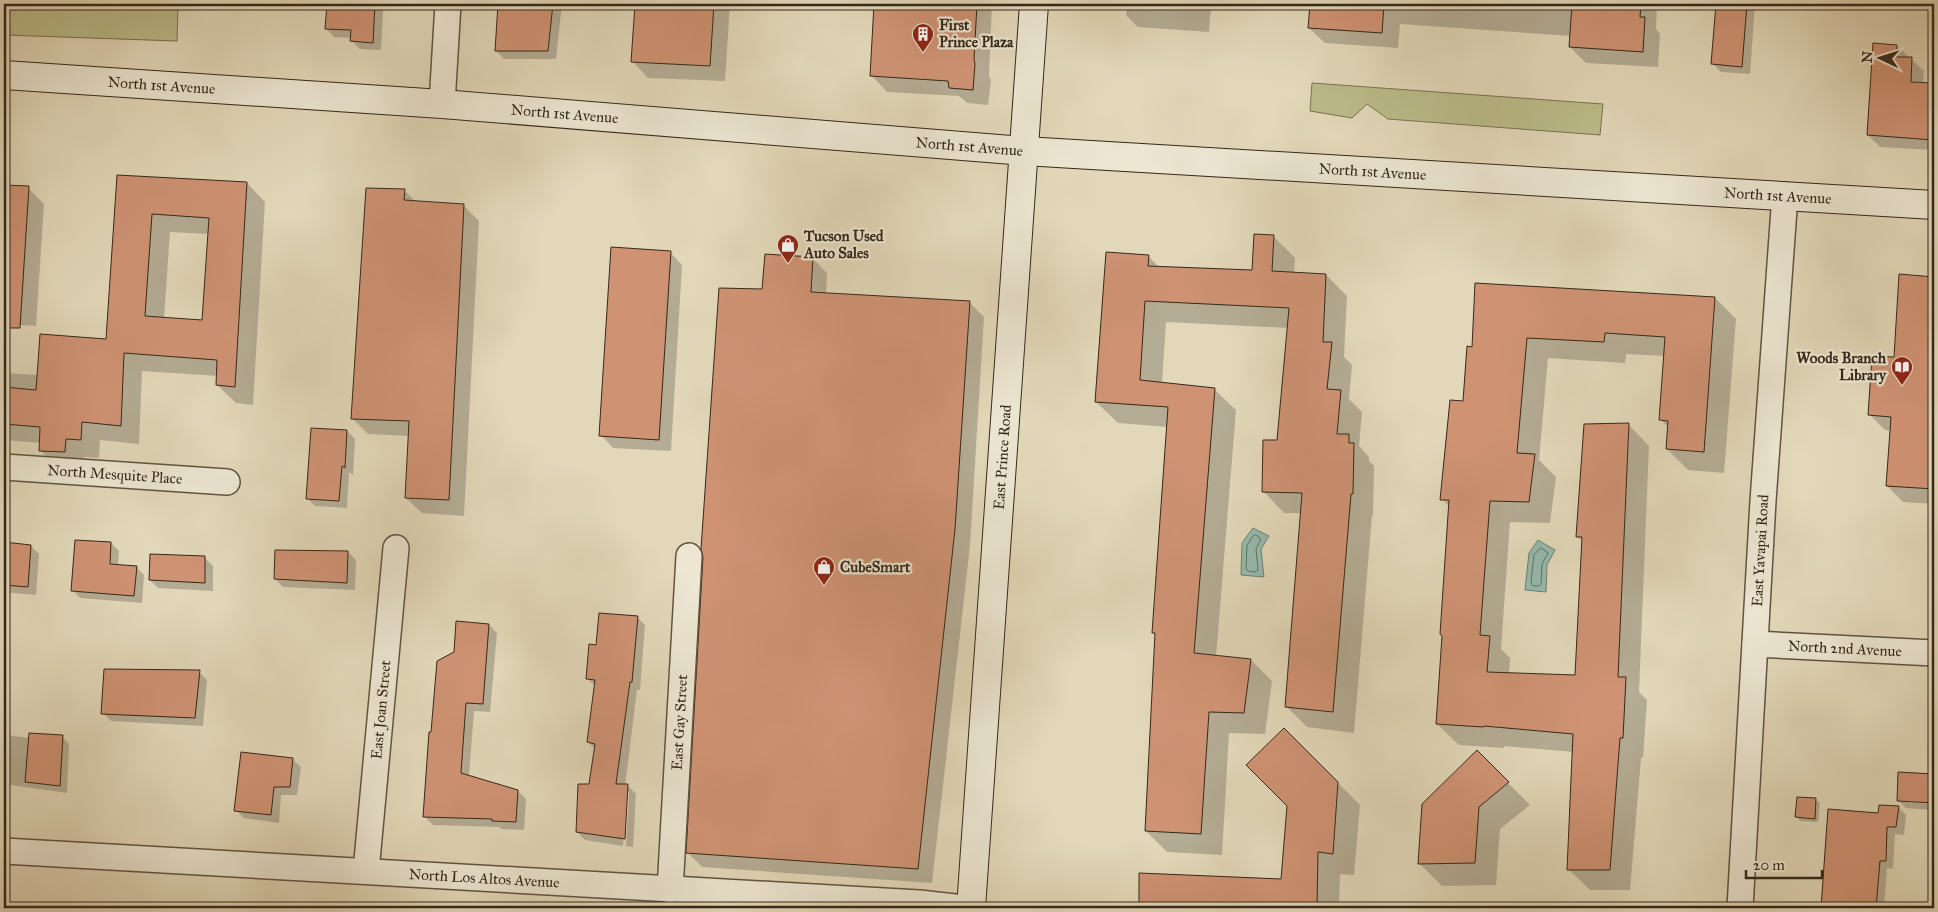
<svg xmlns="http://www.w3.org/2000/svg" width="1938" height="912" font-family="'IM FELL Great Primer',serif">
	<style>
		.green { fill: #bbbc8a; stroke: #787252 }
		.water { fill: #95baae; stroke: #6e8072 }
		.shadow { fill: #0003; fill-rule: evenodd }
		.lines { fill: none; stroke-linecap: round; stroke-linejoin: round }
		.shore { stroke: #647164; stroke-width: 1 }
		.building { fill: #cf9374; stroke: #342819; fill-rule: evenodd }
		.street-casing { stroke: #605441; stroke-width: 28 }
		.secondary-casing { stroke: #342819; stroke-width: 30 }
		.street { stroke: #ece6d2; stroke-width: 25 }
		.secondary { stroke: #ece6d2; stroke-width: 28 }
		.labels { text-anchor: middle; stroke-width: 4.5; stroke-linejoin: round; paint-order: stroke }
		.poi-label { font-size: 15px; font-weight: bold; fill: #342819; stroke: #ece6d2; text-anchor: start }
		.street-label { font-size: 15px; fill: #342819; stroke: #ece6d2 }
	</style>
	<rect width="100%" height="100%" fill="#e2d8b9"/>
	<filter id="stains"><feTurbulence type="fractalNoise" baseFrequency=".004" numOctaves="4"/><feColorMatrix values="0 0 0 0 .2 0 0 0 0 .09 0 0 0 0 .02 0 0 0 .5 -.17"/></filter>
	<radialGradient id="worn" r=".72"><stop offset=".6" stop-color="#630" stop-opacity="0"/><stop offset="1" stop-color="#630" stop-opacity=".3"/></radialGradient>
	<path class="green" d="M4 4H178L177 41 4 35Z
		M1312 83 1603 104 1600 135 1388 119 1367 104 1352 118 1310 111Z"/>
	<path class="water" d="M1253 528 1269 536 1261 549 1264 577 1241 575 1242 543Z
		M1538 540 1555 550 1547 565 1546 592 1525 590 1529 553Z"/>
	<path class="shadow" d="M4 4H47V9Z
		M125 4H198L197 10Z
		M328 4H376L383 11 381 50 360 49 352 41V38L334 37 326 28Z
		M499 4H562L556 59H504L496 51Z
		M636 4H730L725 81 648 78 633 62Z
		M876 4H992L989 76 991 80 988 105 967 103 959 96 887 92 872 76Z
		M1127 4H1211L1209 32 1138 27 1126 15Z
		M1312 4H1657L1656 29 1660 34 1658 67 1586 63 1570 47 1571 36 1400 24 1398 48 1325 43 1309 28Z
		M1717 4H1755L1750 74 1721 72 1713 64Z
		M1868 4H1909V7Z
		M1897 46 1924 71 1923 84H1934V150L1880 147 1868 135Z
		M118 176 247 183 265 202 253 405 236 403 217 385 218 376 142 371 139 444 100 440 99 458 84 457 83 470 59 469 40 450 41 443 4 440V373L38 375 108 340ZM170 232 209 234 203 321 164 318Z
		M4 186 28 188 44 204 36 326 4 324Z
		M404 190 416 202 463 205 479 221 464 516 422 513 406 498 409 436 368 434 352 418Z
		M1273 236 1295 258 1294 274 1326 275 1347 296 1344 357 1352 365 1349 399 1362 412 1359 446 1369 457V461L1374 466 1373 515H1372L1354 733 1307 727 1286 706 1301 513H1284L1263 491 1278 441 1289 328 1166 322 1162 383 1214 389 1236 410 1216 657 1251 660 1272 681 1265 734 1229 733 1222 855 1167 852 1146 831 1156 636 1153 633 1168 427 1118 423 1096 402 1148 256 1159 267 1253 272Z
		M670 252 682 265 671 451 613 448 601 435Z
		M812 258 827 273 826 294 969 302 984 317 970 545 932 883 702 867 688 853 763 290Z
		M1900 276 1934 278V504L1903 502 1887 486 1892 431 1885 430 1869 414 1896 359Z
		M1715 298 1736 319 1724 473 1688 470 1667 449 1669 428 1660 419 1665 356 1626 354 1625 363 1548 358 1539 460 1556 477 1550 523 1510 522 1501 649 1510 658 1509 674 1576 677 1583 542 1577 536 1628 424 1649 446 1639 692 1647 700 1643 758H1641L1630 890H1590L1568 869 1574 752 1504 746V748L1459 745 1437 724 1450 507 1442 499 1464 402 1473 348Z
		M347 431 355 439 353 475 349 472 347 508 315 506 307 498Z
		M4 543 31 546 39 554 36 595 4 592V594Z
		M111 543 119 551 118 566 136 567 144 575 142 603 80 598 72 590Z
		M348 552 356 560 355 590 283 587 275 579Z
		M204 557 213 566V591L158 588 150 580Z
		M637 617 645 625 640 690H637L625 786H628L636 794 633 847 624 846H626L629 792H627L623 846 585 840 577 832 590 785 595 749 588 742 595 686 587 678 598 646Z
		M489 625 497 633 490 712 474 711 469 776 518 791 526 799 524 830 501 829 500 827 433 825 425 817 432 733 455 653Z
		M199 672 207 680 203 726 111 721 103 713Z
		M1284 729 1360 805 1354 875 1340 874 1339 908H1140V874L1282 880 1288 805Z
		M4 735 30 738 62 737 69 744 67 793 4 784Z
		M1477 752 1530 805 1500 829 1496 885 1442 886 1420 864Z
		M292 759 301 767 297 795H281L279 823 244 818 236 810Z
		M1899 773 1934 775V802L1905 800V802L1934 804V810L1906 808 1898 800Z
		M1816 800 1820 803 1818 822 1800 821 1797 817Z
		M1898 807 1906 815 1904 835 1895 834 1893 869 1887 868 1884 908H1822L1829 810 1879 815Z
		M1926 905H1934V908H1926Z"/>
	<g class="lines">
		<path class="shore" d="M1256 535 1261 539 1256 549 1258 570 1255 572 1248 571 1246 569 1247 545 1253 536Z
			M1541 548 1548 553 1542 564 1541 584 1539 586H1533L1531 583 1534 555Z"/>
	</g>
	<path class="building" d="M327 4H375L373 43 350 41 351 30 325 29Z
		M498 4H553L548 51H495Z
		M635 4H714L710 66 631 62Z
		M874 4H977L974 59 975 64 973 90 949 88 948 81 870 76Z
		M1310 4H1384L1382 33 1308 28Z
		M1572 4H1641L1640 17H1645L1643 52 1569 47Z
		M1716 4H1747L1742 67 1711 64Z
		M1873 43 1897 45 1896 57H1912L1911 82 1934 83 1933 140 1867 135Z
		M117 175 247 182 235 387 216 385 217 360 124 353 121 426 82 422 81 440 66 439 65 452 39 451 40 427 4 424V387L36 390 40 334 106 339ZM152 214 209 218 202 320 145 316Z
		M4 185 29 186 20 328H4Z
		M366 188 405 189 404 200 464 204 449 500 405 498 409 421 351 419Z
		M1254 234 1274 235 1272 271 1326 274 1323 342H1332L1327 389 1341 390 1337 434H1349V443H1354L1353 494H1351L1333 712 1285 707 1302 493 1262 492 1263 440H1277L1289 308 1145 301 1140 380 1215 388 1194 653 1251 659 1244 713 1209 712 1201 834 1145 831 1155 633H1152L1168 407 1095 402 1106 252 1149 255 1148 266 1252 270Z
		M611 247 671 251 659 440 599 436Z
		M765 254 813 257 811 292 970 301 955 529 918 869 686 853 703 557 701 549 719 288 762 289Z
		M1899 274 1934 277V489L1886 486 1891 417 1868 415 1872 356 1894 357Z
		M1475 283 1715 297 1704 452 1666 449 1668 421 1659 420 1665 337 1605 333 1604 342 1527 338 1517 453 1535 454 1529 502 1490 501 1480 635 1490 636 1487 672 1575 675 1582 537H1576L1584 424 1629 423 1618 677H1626L1623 738H1620L1610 870H1567L1573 734 1484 726 1483 727 1436 724 1442 636 1440 634 1449 500H1440L1450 400 1463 401 1467 346 1472 347Z
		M311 428 347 430 345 468 342 466 339 501 306 499Z
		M75 540 111 542 110 564 137 566 134 596 71 591Z
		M4 542 31 545 28 587 4 585Z
		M275 550 348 551 347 583 274 579Z
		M150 554 205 556V583L149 580Z
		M599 613 638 616 632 682H630L616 784H628L625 839 576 832 578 784H589L595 744 587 742 595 680 586 679 589 644 596 645Z
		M456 621 489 624 483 704 466 703 461 773 518 790 516 822 492 821V819L423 817 429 732H431L437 661 454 652Z
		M104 669 200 670 195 718 101 714Z
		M1284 728 1338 782 1333 854 1318 852 1317 908H1139V873L1281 879 1287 806 1246 765Z
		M29 733 63 735 60 786 25 782Z
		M1477 750 1509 782 1479 807 1475 863 1418 864 1422 804Z
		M241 752 293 758 290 787H274L271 815 234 811Z
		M1898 772 1934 774V803L1897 801Z
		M1797 797 1816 798 1815 819 1795 817Z
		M1879 805 1899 806 1896 827H1887L1886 861H1880L1876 908H1821L1828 809 1878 813Z"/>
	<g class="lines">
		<g class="street-casing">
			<g id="street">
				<path d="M442 104 448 4"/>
				<path id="s1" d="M4 467 227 482"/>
				<path id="s2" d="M1755 644 1934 653"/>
				<path id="s3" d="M4 851 919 903 964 908"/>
				<path id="s4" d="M366 871 396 548"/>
				<path id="s5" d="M670 890 689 556"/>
				<path id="s6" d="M1740 908 1763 501 1785 195"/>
			</g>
		</g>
		<g class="secondary-casing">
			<g id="secondary">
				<path id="s7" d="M4 75 442 104 1024 151 1934 205"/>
				<path id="s8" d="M971 908 1034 4"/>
			</g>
		</g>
		<use href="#street" class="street"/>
		<use href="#secondary" class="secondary"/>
	</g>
	<defs>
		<g id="building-pin" transform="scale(1.125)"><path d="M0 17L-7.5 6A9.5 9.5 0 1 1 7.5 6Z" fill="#8f2418" stroke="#ece6d2"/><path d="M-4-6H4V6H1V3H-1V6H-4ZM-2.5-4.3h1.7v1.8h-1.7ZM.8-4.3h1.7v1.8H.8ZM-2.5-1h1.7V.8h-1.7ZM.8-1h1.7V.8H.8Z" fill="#fff"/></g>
		<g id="shop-pin" transform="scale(1.125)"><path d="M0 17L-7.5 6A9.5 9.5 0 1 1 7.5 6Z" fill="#8f2418" stroke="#ece6d2"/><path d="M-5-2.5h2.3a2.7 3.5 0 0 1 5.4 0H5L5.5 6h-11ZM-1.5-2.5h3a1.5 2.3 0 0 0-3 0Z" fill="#fff"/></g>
		<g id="library-pin" transform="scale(1.125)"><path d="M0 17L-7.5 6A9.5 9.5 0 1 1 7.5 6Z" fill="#8f2418" stroke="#ece6d2"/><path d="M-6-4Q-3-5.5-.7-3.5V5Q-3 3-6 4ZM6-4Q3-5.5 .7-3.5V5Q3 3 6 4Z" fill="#fff"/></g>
	</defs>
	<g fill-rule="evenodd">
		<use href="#building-pin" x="923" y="34"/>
		<use href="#shop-pin" x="788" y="245"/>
		<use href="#library-pin" x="1902" y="367"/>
		<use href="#shop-pin" x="824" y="567"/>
	</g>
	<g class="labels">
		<g class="poi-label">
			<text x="939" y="30">First<tspan x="939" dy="17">Prince Plaza</tspan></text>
			<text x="804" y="241">Tucson Used<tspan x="804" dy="17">Auto Sales</tspan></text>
			<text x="1886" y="363" text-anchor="end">Woods Branch<tspan x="1886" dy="17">Library</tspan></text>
			<text x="840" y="572">CubeSmart</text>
		</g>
		<g class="street-label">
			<text dy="5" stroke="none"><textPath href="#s7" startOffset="158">North 1st Avenue</textPath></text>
			<text dy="5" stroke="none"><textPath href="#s7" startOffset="562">North 1st Avenue</textPath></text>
			<text dy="5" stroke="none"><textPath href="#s7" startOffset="968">North 1st Avenue</textPath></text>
			<text dy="5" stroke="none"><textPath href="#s7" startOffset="1372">North 1st Avenue</textPath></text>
			<text dy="5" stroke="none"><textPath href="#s7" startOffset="1778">North 1st Avenue</textPath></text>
			<text dy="5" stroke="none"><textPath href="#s8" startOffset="452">East Prince Road</textPath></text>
			<text dy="5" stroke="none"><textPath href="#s1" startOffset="111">North Mesquite Place</textPath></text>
			<text dy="5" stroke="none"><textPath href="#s6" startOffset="358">East Yavapai Road</textPath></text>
			<text dy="5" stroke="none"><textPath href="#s2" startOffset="90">North 2nd Avenue</textPath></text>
			<text dy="5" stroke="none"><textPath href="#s4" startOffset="162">East Joan Street</textPath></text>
			<text dy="5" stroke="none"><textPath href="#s5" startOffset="168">East Gay Street</textPath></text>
			<text dy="5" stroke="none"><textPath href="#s3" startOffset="481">North Los Altos Avenue</textPath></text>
		</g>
	</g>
	<rect width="1938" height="912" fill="none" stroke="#e2d8b9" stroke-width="20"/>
	<rect x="5" y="5" width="1928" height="902" fill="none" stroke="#342819" stroke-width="2.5"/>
	<rect x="10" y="10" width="1918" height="892" fill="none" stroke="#342819"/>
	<g transform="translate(1880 58) rotate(274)" stroke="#ece6d2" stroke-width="4" paint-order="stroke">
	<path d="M0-4L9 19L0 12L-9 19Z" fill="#342819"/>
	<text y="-8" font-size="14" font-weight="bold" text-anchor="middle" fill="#342819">N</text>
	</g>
	<path d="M1746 870v8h76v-8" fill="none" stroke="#342819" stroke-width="2.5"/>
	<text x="1753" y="870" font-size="15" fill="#342819" stroke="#ece6d2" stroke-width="4" paint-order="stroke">20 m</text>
	<rect width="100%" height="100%" filter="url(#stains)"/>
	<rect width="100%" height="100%" fill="url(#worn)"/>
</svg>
